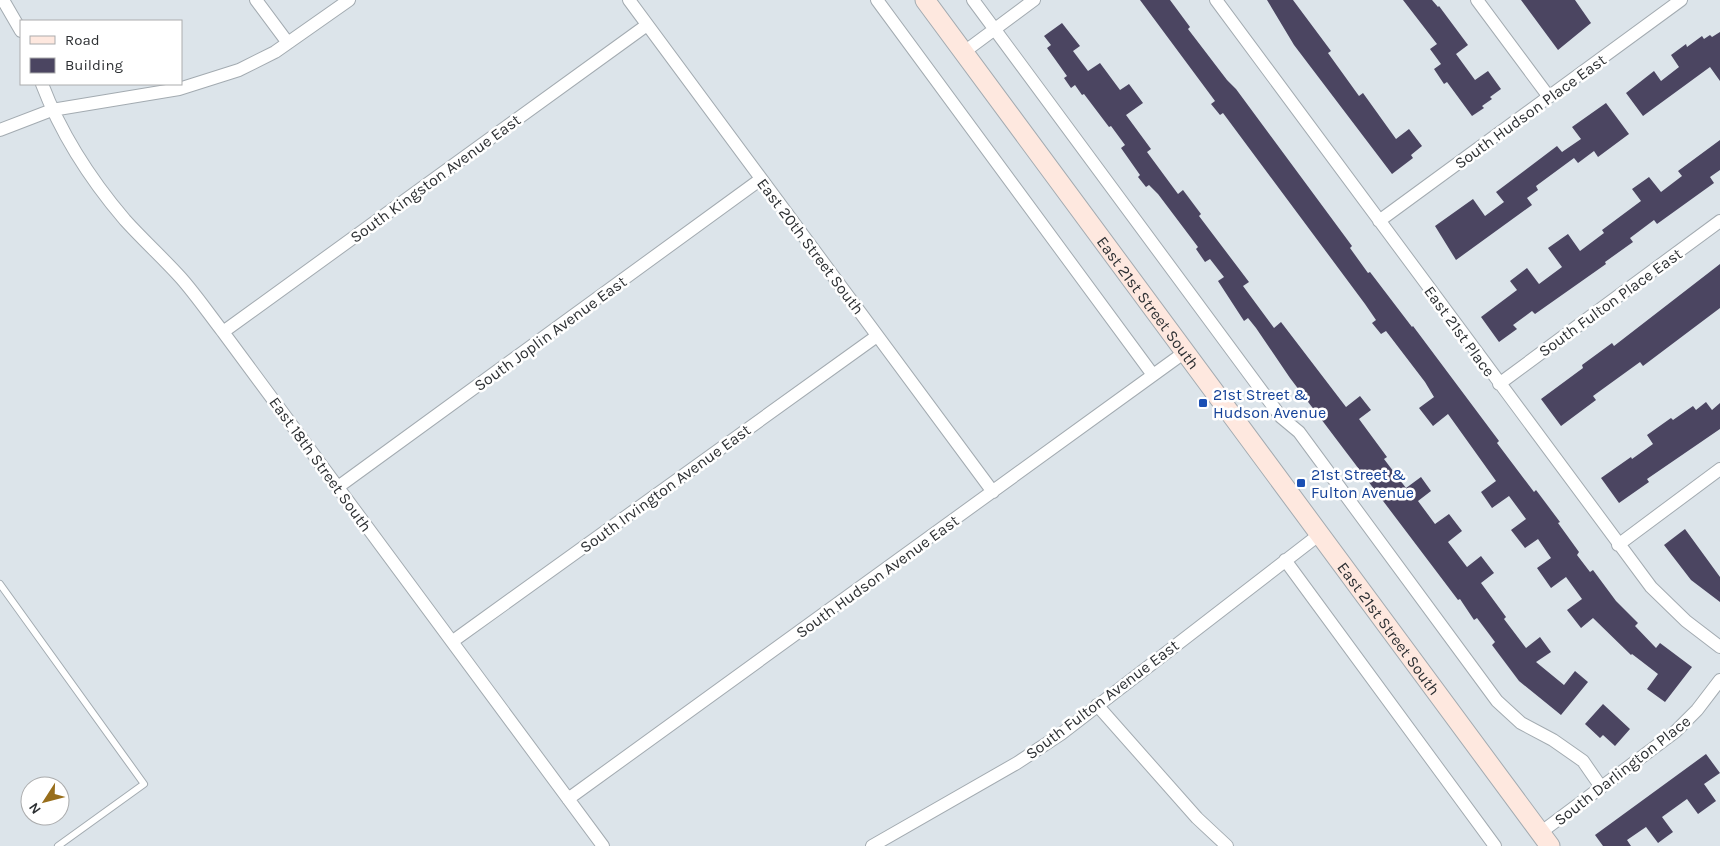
<svg xmlns="http://www.w3.org/2000/svg" width="1720" height="846" font-family="Karla,sans-serif">
	<style>
		.building { fill: #4b4561 }
		.lines { fill: none; stroke-linecap: round; stroke-linejoin: round }
		.service-casing { stroke: #a3abb1; stroke-width: 8 }
		.minor-casing { stroke: #a3abb1; stroke-width: 14 }
		.secondary-casing { stroke: #a3abb1; stroke-width: 21 }
		.service { stroke: #fff; stroke-width: 6 }
		.minor { stroke: #fff; stroke-width: 12 }
		.secondary { stroke: #fee8df; stroke-width: 19 }
		.transit-dot { fill: #1a4fb4; stroke: #fff; stroke-width: 2 }
		.labels { text-anchor: middle; stroke-width: 5; stroke-linejoin: round; paint-order: stroke }
		.street-label { font-size: 16px; fill: #2d3033; stroke: #fff }
		.transit-label { font-size: 16px; fill: #164399; stroke: #fff; text-anchor: start }
	</style>
	<rect width="100%" height="100%" fill="#dce4ea"/>
	<path class="building" d="M1140 0H1170L1190 27 1188 29 1227 80 1236 89 1352 246 1350 248 1368 273 1370 272 1412 327 1413 326 1499 441 1497 443 1534 492 1536 490 1560 522 1558 523 1579 552 1577 555 1590 572 1593 570 1616 601 1638 623 1635 626 1656 648 1660 643 1692 667 1665 702 1647 689 1658 674 1632 654 1631 655 1593 618 1581 628 1567 610 1582 599 1566 577 1551 588 1537 568 1551 558 1538 539 1525 548 1511 530 1526 519 1509 496 1492 508 1481 492 1496 481 1448 414 1433 426 1419 408 1434 397 1425 382 1386 331 1381 334 1372 323 1376 320 1365 304 1223 113 1220 115 1211 104 1215 101Z
		M1267 0H1293L1331 51 1328 53 1359 96 1363 93 1396 139 1409 129 1422 146 1411 155 1413 158 1392 174 1294 45Z
		M1403 0H1432L1438 7 1439 6 1468 45 1456 54 1475 80 1488 71 1501 89 1490 97 1492 99 1482 106 1484 108 1472 116 1447 82 1444 84 1434 69 1441 64 1430 49 1437 44Z
		M1521 0H1575L1591 23 1558 50Z
		M1062 23 1080 46 1073 51 1088 71 1100 63 1120 90 1129 84 1143 103 1126 115 1151 149 1147 152 1178 194 1183 190 1201 214 1199 216 1249 282 1243 286 1274 328 1281 322 1346 407 1360 396 1371 410 1359 419 1387 457 1384 459 1406 488 1421 477 1431 491 1418 501 1435 524 1449 514 1462 531 1448 542 1467 567 1481 556 1494 573 1481 583 1506 617 1504 619 1526 648 1540 637 1551 652 1536 662 1564 685 1575 671 1588 682 1561 715 1519 681 1492 645 1495 642 1477 618 1474 620 1460 599 1458 600 1290 378 1256 328 1248 318 1244 321 1218 281 1224 277 1210 259 1205 262 1196 249 1198 247 1158 194 1149 185 1146 187 1138 177 1140 175 1121 148 1125 145 1111 126 1109 127 1084 94 1082 95 1075 85 1071 88 1064 78 1067 76 1047 48 1051 45 1044 36Z
		M1720 32V81L1710 67 1643 116 1626 93 1654 71 1661 81 1679 67 1671 55 1686 44 1687 47 1702 36 1704 39 1710 35 1712 37Z
		M1606 103 1629 134 1598 157 1594 151 1578 163 1574 158 1536 186 1538 190 1527 198 1532 205 1456 260 1435 226 1473 199 1485 216 1504 202 1496 192 1557 146 1562 152 1581 139 1572 127Z
		M1720 140V170L1710 177 1714 183 1657 224 1654 220 1630 238 1633 242 1605 262 1606 264 1535 314 1532 311 1513 325 1517 329 1499 342 1481 317 1517 290 1510 281 1527 268 1539 284 1562 267 1548 248 1568 234 1580 251 1604 233 1602 230 1641 201 1632 189 1649 177 1661 192 1682 176 1678 171Z
		M1720 264V308L1643 366 1640 362 1593 396 1596 400 1561 426 1541 399 1583 368 1582 365 1612 343 1614 346Z
		M1706 402 1712 410 1720 403V429L1647 479 1649 482 1619 503 1601 478 1631 457 1632 459 1653 444 1647 435 1671 418 1673 420 1693 406 1696 410Z
		M1685 529 1720 577V602L1691 580 1664 545Z
		M1603 704 1630 729 1615 746 1603 735 1600 738 1585 724Z
		M1706 754 1720 773 1704 784 1716 801 1698 814 1687 799 1662 817 1673 832 1658 843 1646 827 1627 840 1631 846H1603L1595 835Z"/>
	<g class="lines">
		<g class="service-casing">
			<path id="service" d="M0 584 144 784 58 846"/>
		</g>
		<g class="minor-casing">
			<path id="minor" d="M3 0 21 31
				M256 0 288 43
				M629 0 993 492
				M877 0 1153 375
				M973 0 1281 417 1299 432 1497 701 1521 723 1553 740 1583 761 1601 787
				M1216 0 1651 587 1686 621 1720 647
				M1477 0 1549 97
				M964 52 1034 0
				M42 84C61 134 90 179 125 220 143 240 163 258 181 278 196 295 209 314 223 332L603 846
				M0 130 52 110 179 89 239 70 275 52 349 0
				M1379 221 1681 0
				M223 332 647 25
				M1499 384 1720 221
				M338 487 761 179
				M1618 545 1720 469
				M1285 560 1495 846
				M453 641 877 336
				M1097 705 1197 818 1227 846
				M568 799 1185 352
				M1540 833 1675 732 1697 710 1720 680
				M872 846 1017 763 1061 734 1320 534"/>
		</g>
		<g class="secondary-casing">
			<g id="secondary">
				<path id="s1" d="M925 0 1550 846"/>
			</g>
		</g>
		<use href="#service" class="service"/>
		<use href="#minor" class="minor"/>
		<use href="#secondary" class="secondary"/>
	</g>
	<g class="transit-dot">
		<rect x="1198" y="398" width="10" height="10" rx="2.5"/>
		<rect x="1296" y="478" width="10" height="10" rx="2.5"/>
	</g>
	<g class="labels">
		<g class="street-label">
			<text transform="translate(1530 111) rotate(-36)" y="6">South Hudson Place East</text>
			<text transform="translate(435 178) rotate(-36)" y="6">South Kingston Avenue East</text>
			<text transform="translate(811 246) rotate(53)" y="6">East 20th Street South</text>
			<text dy="6" stroke="none"><textPath href="#s1" startOffset="376">East 21st Street South</textPath></text>
			<text transform="translate(1610 302) rotate(-36)" y="6">South Fulton Place East</text>
			<text transform="translate(1460 331) rotate(54)" y="6">East 21st Place</text>
			<text transform="translate(550 333) rotate(-36)" y="6">South Joplin Avenue East</text>
			<text transform="translate(321 464) rotate(54)" y="6">East 18th Street South</text>
			<text transform="translate(665 488) rotate(-36)" y="6">South Irvington Avenue East</text>
			<text transform="translate(877 576) rotate(-36)" y="6">South Hudson Avenue East</text>
			<text dy="6" stroke="none"><textPath href="#s1" startOffset="781">East 21st Street South</textPath></text>
			<text transform="translate(1102 699) rotate(-37)" y="6">South Fulton Avenue East</text>
			<text transform="translate(1622 770) rotate(-38)" y="6">South Darlington Place</text>
		</g>
		<g class="transit-label">
			<text x="1213" y="400">21st Street &amp;<tspan x="1213" dy="18">Hudson Avenue</tspan></text>
			<text x="1311" y="480">21st Street &amp;<tspan x="1311" dy="18">Fulton Avenue</tspan></text>
		</g>
	</g>
	<rect x="20" y="20" width="162" height="65" fill="#ffffff" stroke="#abacad"/>
	<rect x="30" y="36" width="25" height="8" fill="#fee8df" stroke="#abacad"/>
	<text x="65" y="45" font-size="15" fill="#2d3033">Road</text>
	<rect x="30" y="58" width="25" height="15" fill="#4b4561" stroke="#abacad"/>
	<text x="65" y="70" font-size="15" fill="#2d3033">Building</text>
	<g transform="translate(45 801) rotate(234)"><circle r="24" fill="#ffffff" stroke="#abacad"/>
	<path d="M0-4L9 19L0 12L-9 19Z" fill="#986e1b"/>
	<text y="-8" font-size="14" font-weight="bold" text-anchor="middle" fill="#2d3033">N</text>
	</g>
</svg>
